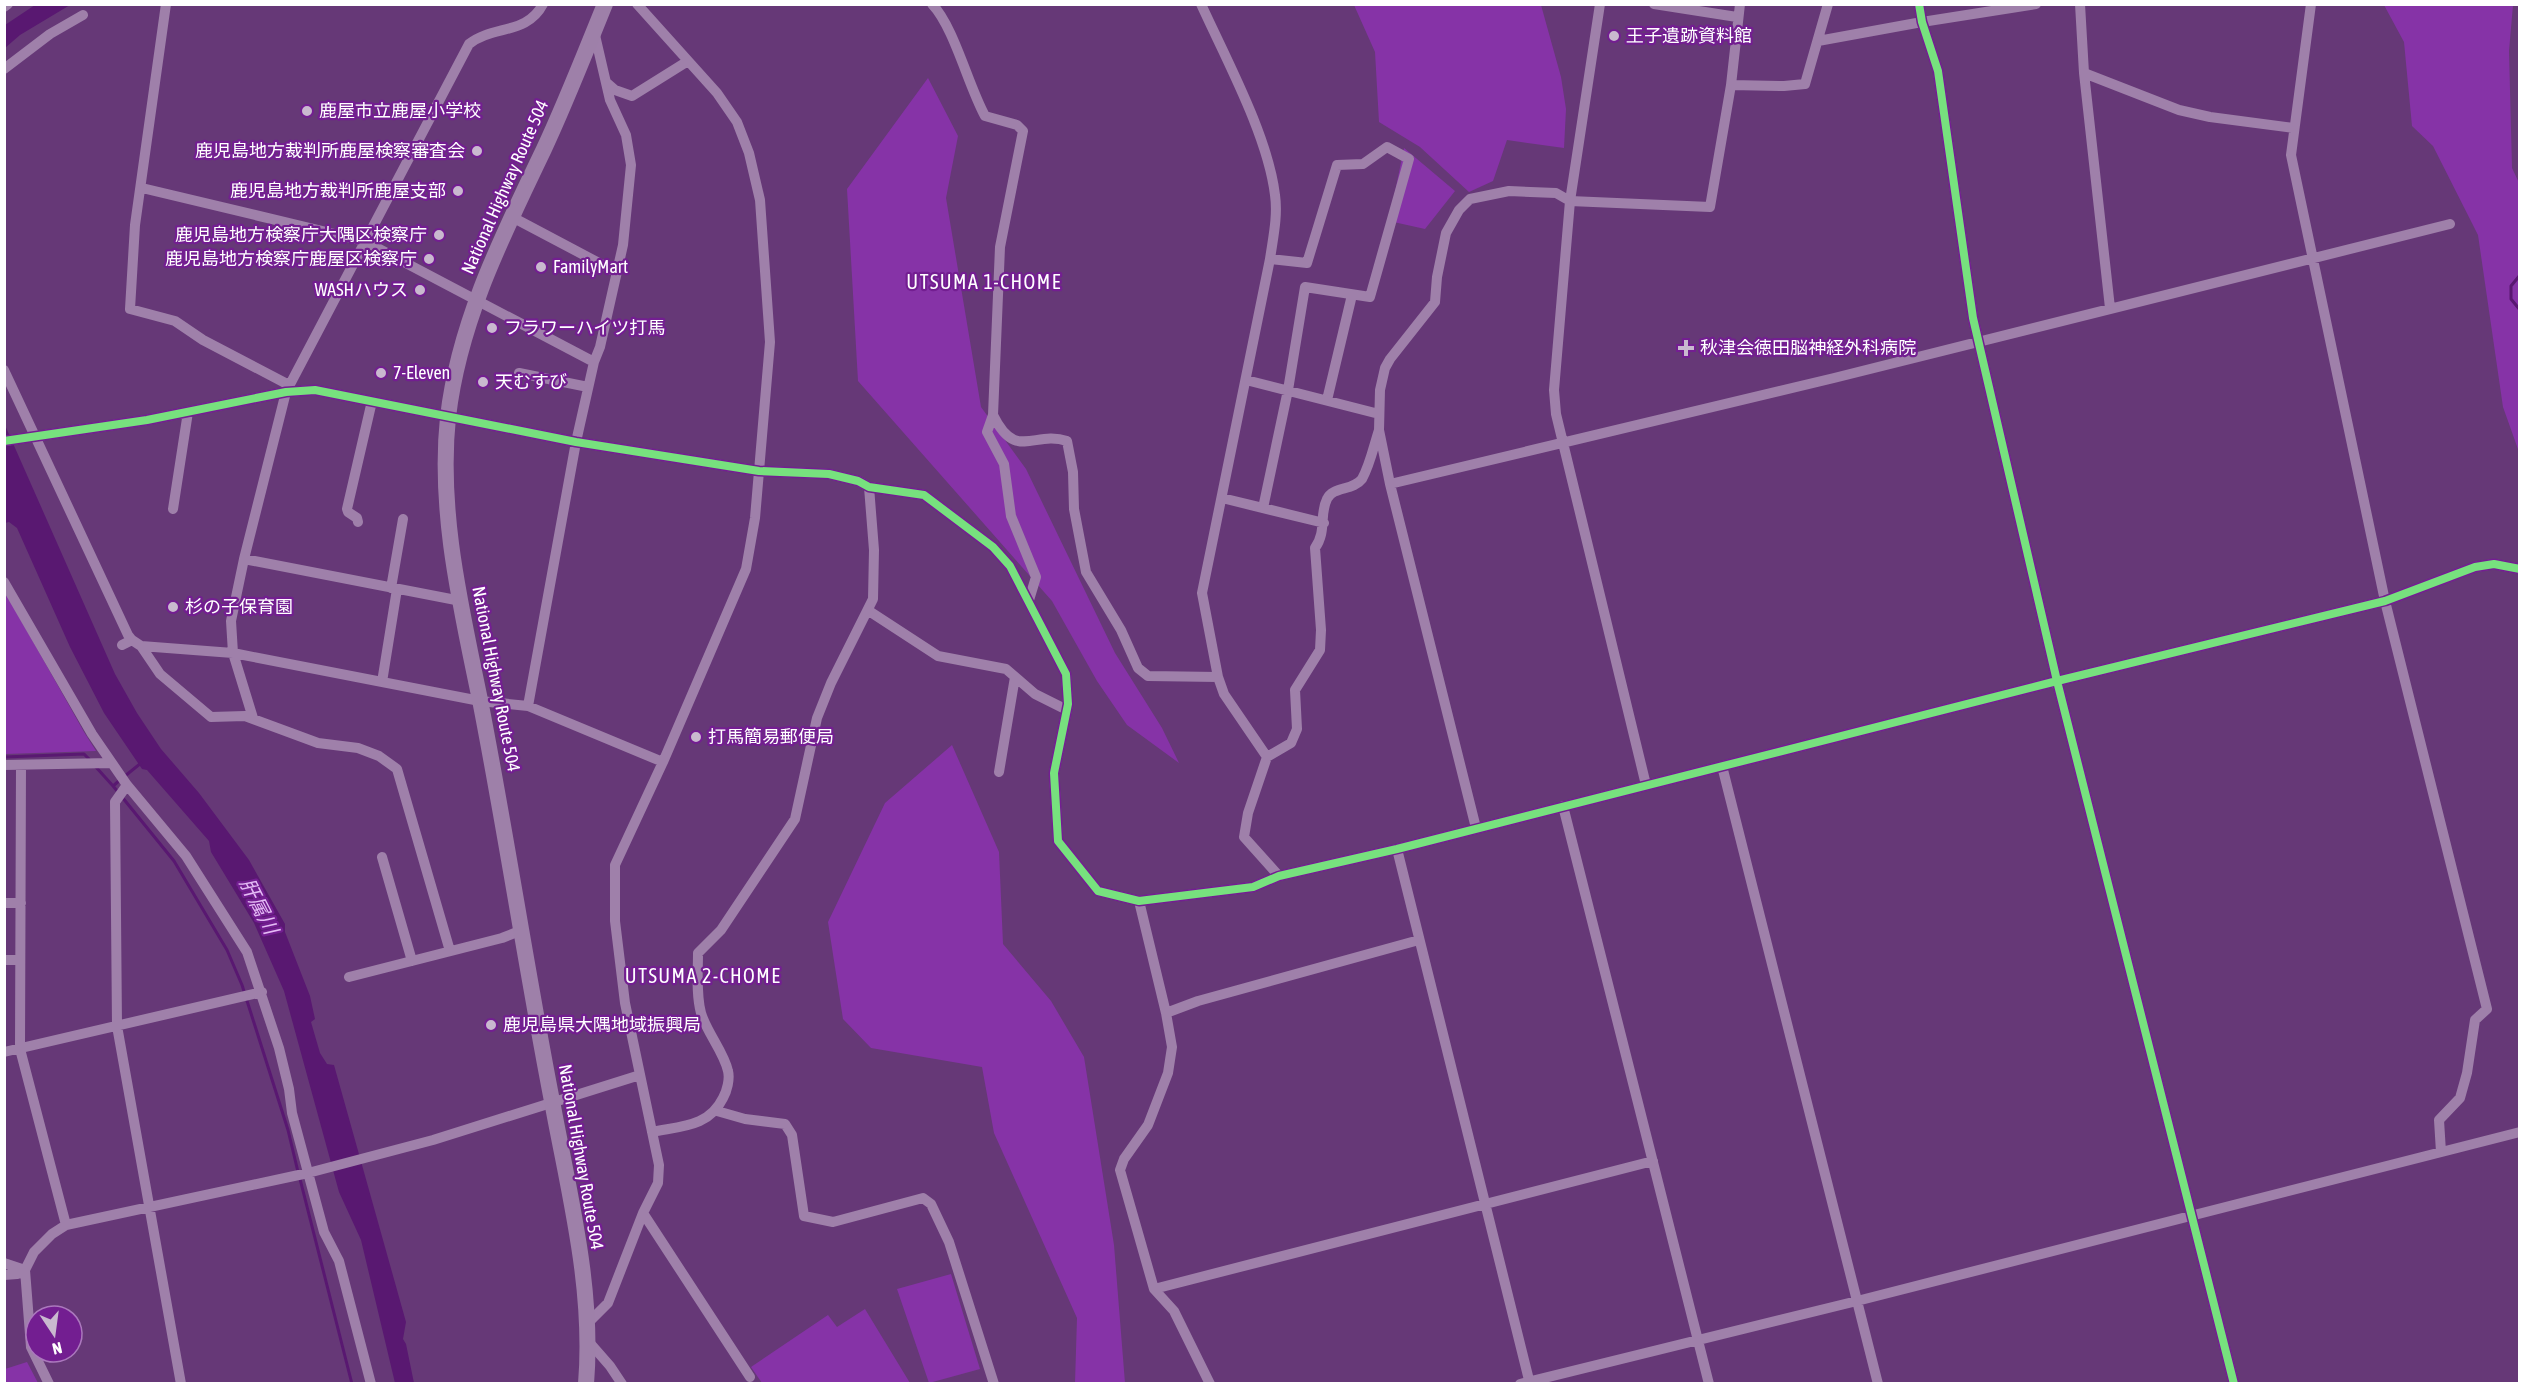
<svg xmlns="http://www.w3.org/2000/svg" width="2524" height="1388" font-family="'Asap Condensed','Noto Sans JP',sans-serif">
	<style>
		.green { fill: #8633a7 }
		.water { fill: #591871 }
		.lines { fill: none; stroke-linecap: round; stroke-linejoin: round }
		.stream { stroke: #591871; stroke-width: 3 }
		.minor { stroke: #9f80aa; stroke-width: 10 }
		.highway { stroke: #9e80a9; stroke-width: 16 }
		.cycleway-casing { stroke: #731e91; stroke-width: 11 }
		.cycleway { stroke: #77e17e; stroke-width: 8 }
		.poi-dot { fill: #c9b9cf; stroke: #731e91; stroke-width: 2 }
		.labels { text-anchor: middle; stroke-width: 4.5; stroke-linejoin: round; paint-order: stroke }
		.poi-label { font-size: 18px; fill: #fff; stroke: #731e91; text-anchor: start }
		.street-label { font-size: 18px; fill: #fff; stroke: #731e91 }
		.neighbourhood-label { font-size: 20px; letter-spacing: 1.5px; fill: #fff; stroke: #731e91 }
		.water-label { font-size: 20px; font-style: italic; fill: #e4bbf5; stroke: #731e91 }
	</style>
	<rect width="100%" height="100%" fill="#663877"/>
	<path class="green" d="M1354 5H1541L1561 77 1566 109 1564 148 1507 140 1493 181 1469 192 1420 147 1379 122 1375 52Z
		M2384 5H2513L2509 51 2512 168 2520 185 2519 452 2503 407 2478 235 2433 146 2412 126 2404 42Z
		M928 78 958 136 946 198 981 407 1026 469 1115 653 1162 728 1179 763 1127 725 1097 681 1052 601 858 381 847 189Z
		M1404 148 1455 191 1425 229 1389 221Z
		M4 590 84 732 96 751 5 754Z
		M952 745 999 852 1003 944 1051 1001 1084 1057 1114 1245 1125 1383H1075L1077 1318 994 1133 982 1067 871 1048 843 1019 828 922 885 803Z
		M951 1274 980 1369 929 1383 897 1289Z
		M865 1309 910 1383H762L751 1367 828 1315 837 1327Z
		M27 1362 38 1383H5V1369Z"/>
	<path class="water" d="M35 5H70L20 35 5 48V25Z
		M4 423 115 674 137 713 161 749 199 793 249 860 285 924V932L310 996 315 1019 311 1022 320 1053 327 1064 334 1065 406 1322 403 1339 406 1344 414 1383H395L361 1240 339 1192 284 991 254 923 211 852 209 841 147 770 142 769 104 713 70 647 17 528 9 522 5 523Z"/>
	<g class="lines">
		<path class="stream" d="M2520 115V120
			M2520 275 2511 286V299L2520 310
			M4 757 84 754 89 759
			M95 766 113 786 120 780
			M125 776 141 763
			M113 786 118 792
			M122 797 174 861 227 950 242 985 288 1130 298 1172
			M300 1179 352 1384"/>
		<path class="minor" d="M166 4 135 225 130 309 175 321 203 340 289 385
			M932 4C954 27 968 85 985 116L1017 125 1023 131 1000 247 993 415 987 432 1004 464 1011 516 1036 577 1029 600
			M1201 4C1226 59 1268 136 1275 195 1278 216 1273 238 1270 259L1202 593 1218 677 1224 694 1267 757
			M1654 4 1737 17
			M1919 4 1922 22 1938 71 1973 318 2057 681 2234 1384
			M2080 4 2084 73 2110 308
			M2311 4 2291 155 2385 601 2487 1009 2475 1020 2467 1073 2460 1098 2439 1120 2441 1152
			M4 7 8 4
			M1818 41 1922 22 2036 4
			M4 69 50 34 83 15
			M2084 73 2179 110 2210 117 2294 128
			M607 83 615 90 632 96 688 61
			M1731 85 1784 86 1805 84 1828 4
			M142 188 364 241 594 362
			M512 217 616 272
			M4 370 128 635 132 640
			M519 373 588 387
			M1246 380 1379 414
			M1327 400 1352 295
			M993 415C1016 462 1034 430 1067 441L1073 472 1074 509 1086 572 1121 630 1138 668 1148 676 1218 677
			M4 441 147 420 286 392 315 390 576 442 759 471 829 474 858 481 869 487 924 495 993 547 1010 566 1066 674 1068 704 1054 773 1058 841 1098 891 1139 901 1253 887 1279 876 1397 849 2057 681 2385 601 2475 567 2494 564 2520 569
			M1390 484 1834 378 2450 224
			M1222 498 1324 523
			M1263 508 1288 390 1305 287 1370 297 1409 159 1387 147 1363 164 1337 165 1307 263 1270 259
			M173 509 188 412
			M358 522 357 518 348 512 347 509 372 401
			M244 559 461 601
			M4 582 92 734 127 785 186 856 247 952 279 1048 289 1089 292 1113 324 1232 339 1261 371 1384
			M391 588 403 519
			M869 611 938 656 1006 669 1035 694 1067 710
			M122 645 132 640 141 646 233 653 480 701 528 706 663 762
			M141 646 160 674 211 717 245 716 318 743 358 748 379 756 397 769 450 951
			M382 682 397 589
			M528 706 576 442 594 362 600 347 623 245 631 165 626 135 610 100 594 31
			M253 718 233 653 231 621 244 559 286 392 469 44C493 25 527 35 543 4
			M4 765 111 763
			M21 765 20 1049 66 1225
			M1722 766 1878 1384
			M999 772 1015 677
			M127 785 115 802 117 1026 181 1384
			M1646 785 1556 414 1554 390 1570 201 1710 207 1731 85 1740 4
			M1563 806 1709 1384
			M1476 828 1390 484 1379 430 1380 390 1385 368 1390 359 1435 302 1437 277 1446 233 1459 210 1470 199 1509 191 1556 193 1570 201 1600 4
			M1397 849 1530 1384
			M382 857 412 961
			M1279 876 1244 837 1248 813 1267 757 1291 743 1297 729 1295 690 1320 650 1321 630 1315 548C1327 531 1319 515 1327 499 1333 486 1353 491 1362 479 1370 465 1374 445 1379 430
			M1139 901 1166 1013 1172 1047 1168 1073 1148 1125 1124 1159 1120 1170 1154 1289 1174 1311 1210 1384
			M4 903H21
			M4 960H20
			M349 977 502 938 522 930
			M1166 1013 1198 1001 1419 940
			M4 1052 262 992
			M717 1111 745 1119 785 1124 792 1135 804 1216 833 1222 923 1198 931 1204 949 1242 994 1384
			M652 1132C681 1126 709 1127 723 1098 727 1091 730 1079 728 1071 724 1052 707 1033 701 1013 696 995 698 972 698 953L721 930 795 819 817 718 831 683 873 599 874 550 869 487
			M643 1213 750 1377
			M4 1263 25 1270
			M4 1275 17 1274 25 1271
			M1154 1289 1653 1161
			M587 1324 608 1303 643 1213 658 1183 659 1165 625 1003 615 921V865L663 762 746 569 755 518 770 342 760 200 749 153 737 122 717 93 637 4
			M589 1342 610 1366 622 1384
			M49 1384 31 1347 25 1270 34 1252 52 1234 66 1225 308 1173 433 1140 640 1075
			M1520 1384 1857 1301 2520 1132"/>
		<path class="highway" d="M586 1384C594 1288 569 1194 552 1101 526 967 506 833 480 700 461 607 438 512 448 417 459 321 503 235 544 149 566 102 585 53 605 4"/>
		<g class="cycleway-casing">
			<path id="cycleway" d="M1919 4 1922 22 1938 71 1973 318 2057 681 2234 1384
				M4 441 147 420 286 392 315 390 576 442 759 471 829 474 858 481 869 487 924 495 993 547 1010 566 1066 674 1068 704 1054 773 1058 841 1098 891 1139 901 1253 887 1279 876 1397 849 2057 681 2385 601 2475 567 2494 564 2520 569"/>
		</g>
		<use href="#cycleway" class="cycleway"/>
	</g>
	<g class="poi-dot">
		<circle cx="1614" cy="36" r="6"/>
		<circle cx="307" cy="111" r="6"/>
		<circle cx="477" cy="151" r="6"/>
		<circle cx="458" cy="191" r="6"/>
		<circle cx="439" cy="235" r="6"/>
		<circle cx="429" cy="259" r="6"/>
		<circle cx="541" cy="267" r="6"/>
		<circle cx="420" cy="290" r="6"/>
		<circle cx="492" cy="328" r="6"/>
		<path d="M1683 339h6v6h6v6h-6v6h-6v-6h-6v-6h6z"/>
		<circle cx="381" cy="373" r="6"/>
		<circle cx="483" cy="382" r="6"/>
		<circle cx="173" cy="607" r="6"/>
		<circle cx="696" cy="737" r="6"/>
		<circle cx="491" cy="1025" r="6"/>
	</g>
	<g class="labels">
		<g class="poi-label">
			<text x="1626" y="42">王子遺跡資料館</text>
			<text x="319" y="117">鹿屋市立鹿屋小学校</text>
			<text x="465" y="157" text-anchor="end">鹿児島地方裁判所鹿屋検察審査会</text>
			<text x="446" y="197" text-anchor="end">鹿児島地方裁判所鹿屋支部</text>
			<text x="427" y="241" text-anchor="end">鹿児島地方検察庁大隅区検察庁</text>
			<text x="417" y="265" text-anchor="end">鹿児島地方検察庁鹿屋区検察庁</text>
			<text x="553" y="273">FamilyMart</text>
			<text x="408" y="296" text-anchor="end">WASHハウス</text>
			<text x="504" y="334">フラワーハイツ打馬</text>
			<text x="1700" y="354">秋津会徳田脳神経外科病院</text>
			<text x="393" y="379">7-Eleven</text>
			<text x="495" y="388">天むすび</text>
			<text x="185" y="613">杉の子保育園</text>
			<text x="708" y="743">打馬簡易郵便局</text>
			<text x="503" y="1031">鹿児島県大隅地域振興局</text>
		</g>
		<g class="street-label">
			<text transform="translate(505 187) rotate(-66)" y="6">National Highway Route 504</text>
			<text transform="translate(496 679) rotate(79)" y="6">National Highway Route 504</text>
			<text transform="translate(581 1157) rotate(80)" y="6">National Highway Route 504</text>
		</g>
		<g class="neighbourhood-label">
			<text x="984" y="289">UTSUMA 1-CHOME</text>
			<text x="703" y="983">UTSUMA 2-CHOME</text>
		</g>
		<g class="water-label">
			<text transform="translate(259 906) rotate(63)" y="7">肝属川</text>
		</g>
	</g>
	<rect width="2524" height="1388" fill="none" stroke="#ffffff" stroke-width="12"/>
	<g transform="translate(54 1334) rotate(167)"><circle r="28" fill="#731e91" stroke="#ab78bd" stroke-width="1.5"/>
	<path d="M0-4.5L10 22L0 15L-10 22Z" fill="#c9b9cf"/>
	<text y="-9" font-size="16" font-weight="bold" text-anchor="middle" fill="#ffffff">N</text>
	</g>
</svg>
